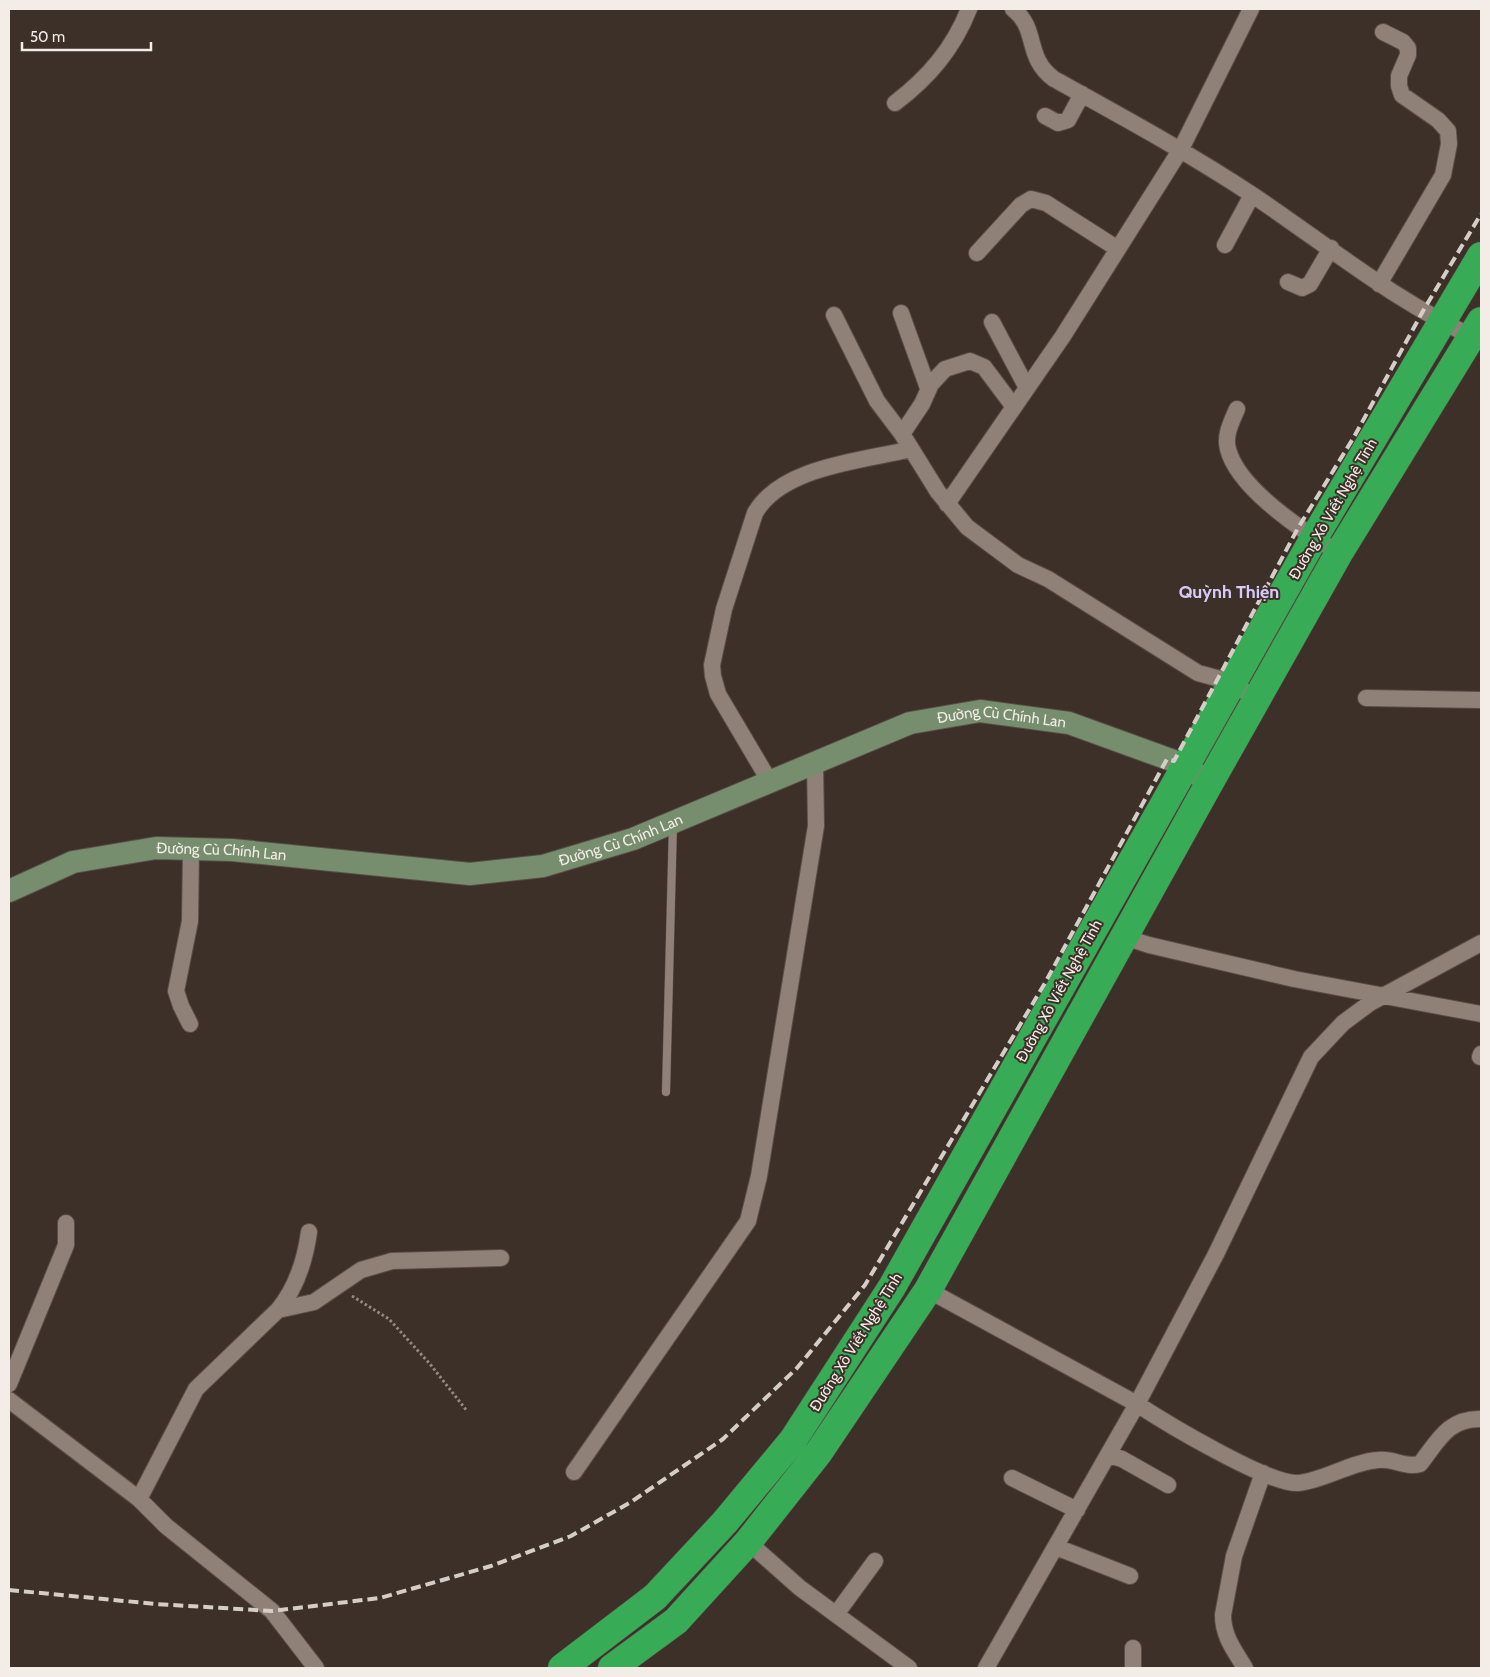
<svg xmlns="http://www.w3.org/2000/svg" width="1490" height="1677" font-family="Cabin,sans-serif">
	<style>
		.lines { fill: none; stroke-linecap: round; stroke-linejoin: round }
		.lane-casing { stroke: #594f48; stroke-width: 9 }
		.street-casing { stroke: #594f48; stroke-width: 18 }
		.secondary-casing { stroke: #594f48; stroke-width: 24 }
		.highway-casing { stroke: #594f48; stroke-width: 29 }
		.path { stroke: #948a84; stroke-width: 3; stroke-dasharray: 2.5 2.5; stroke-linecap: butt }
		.lane { stroke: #908178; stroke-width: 8 }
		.street { stroke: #908178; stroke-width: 16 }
		.secondary { stroke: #768e6e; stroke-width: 22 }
		.highway { stroke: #38ab57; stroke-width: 28 }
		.rail { stroke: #d5cdc7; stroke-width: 4; stroke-dasharray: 10 5; stroke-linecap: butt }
		.labels { text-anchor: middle; stroke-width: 4; stroke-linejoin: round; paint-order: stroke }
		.street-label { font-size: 15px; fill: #f4ece7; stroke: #3c3028 }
		.quarter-label { font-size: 18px; font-weight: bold; fill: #d6cbf6; stroke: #3c3028 }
	</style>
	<rect width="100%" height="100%" fill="#3c3028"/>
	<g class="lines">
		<g class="lane-casing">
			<path id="lane" d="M666 1092 673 824"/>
		</g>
		<g class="street-casing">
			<path id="street" d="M1013 9C1039 29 1024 57 1054 79 1121 116 1189 153 1254 196 1327 245 1397 303 1478 339
				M895 103C929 77 953 49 969 9
				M1045 116 1058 123 1068 120 1082 94
				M1225 245 1252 195
				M977 253 1021 205 1031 199 1046 203 1118 249
				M1288 282 1302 288 1310 284 1331 248
				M1379 284 1443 175 1449 144 1448 131 1438 120 1402 95 1399 86V76L1408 55V48L1403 42 1383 32
				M901 313 928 388
				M834 315 877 401 902 434 938 492 967 527 1018 565 1048 579 1198 673 1220 679 1258 698
				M992 322 1027 388
				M1237 409C1232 421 1224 435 1228 449 1238 489 1306 533 1339 553
				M902 434 922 404 931 384 945 369 970 361 984 367 1014 407
				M947 504 1063 336 1181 149 1251 9
				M1366 698 1481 700
				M770 782 718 694 713 676 712 665 724 609 755 513C782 466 863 461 911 449
				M1124 937 1149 945 1294 979 1481 1014
				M190 1024 181 1006 176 991 190 921 191 849
				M1480 1057 1481 1054
				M928 1290 1137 1404C1164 1422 1269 1485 1298 1483 1323 1481 1351 1462 1378 1460 1393 1458 1405 1468 1420 1464 1438 1441 1448 1418 1481 1419
				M278 1310 314 1302 361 1270 392 1261 501 1258
				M9 1384 66 1245V1223
				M9 1400 139 1499 166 1526 272 1611 316 1668
				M1109 1455 1122 1459 1168 1485
				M574 1472 748 1221 759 1176 816 826 815 763
				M1012 1478 1077 1510
				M139 1499 196 1389 278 1310C297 1287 305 1261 309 1232
				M748 1542 800 1588 909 1668
				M1056 1547 1130 1576
				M837 1613 875 1561
				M1133 1648V1668
				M986 1668 1137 1404 1216 1254 1311 1057 1343 1023 1370 1003 1481 943
				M1245 1668C1235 1651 1223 1637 1223 1615L1234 1556 1263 1473"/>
		</g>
		<g class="secondary-casing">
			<g id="secondary">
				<path id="s1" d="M9 891 73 862 156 848 232 850 470 874 543 866 633 839 910 723 980 711 1069 723 1174 761 1210 782"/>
			</g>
		</g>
		<g class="highway-casing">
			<path id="highway" d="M562 1668 655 1597 725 1522 793 1440 892 1287 1314 538 1481 256
				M612 1668 676 1621 748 1542 819 1452 928 1290 1210 782 1339 553 1481 321"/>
		</g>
		<path class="path" d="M352 1296 389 1319 430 1364 467 1411"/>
		<use href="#lane" class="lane"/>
		<use href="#street" class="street"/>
		<use href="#secondary" class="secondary"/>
		<use href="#highway" class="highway"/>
		<path class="rail" d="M9 1590 156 1604 272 1611 380 1598 491 1566 571 1536 631 1502 723 1439 797 1368 865 1285 1045 983 1167 759 1174 761 1298 528 1354 437 1423 311 1481 214"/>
	</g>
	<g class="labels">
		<g class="street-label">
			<text transform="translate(1333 509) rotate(-60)" y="5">Đường Xô Viết Nghệ Tĩnh</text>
			<text dy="5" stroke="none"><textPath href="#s1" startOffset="1030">Đường Cù Chính Lan</textPath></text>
			<text dy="5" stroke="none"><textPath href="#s1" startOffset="625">Đường Cù Chính Lan</textPath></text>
			<text dy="5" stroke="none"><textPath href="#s1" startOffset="220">Đường Cù Chính Lan</textPath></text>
			<text transform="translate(1059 991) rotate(-61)" y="5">Đường Xô Viết Nghệ Tĩnh</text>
			<text transform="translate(856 1342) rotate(-58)" y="5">Đường Xô Viết Nghệ Tĩnh</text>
		</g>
		<g class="quarter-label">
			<text x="1229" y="598">Quỳnh Thiện</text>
		</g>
	</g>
	<rect width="1490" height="1677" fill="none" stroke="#f4ece7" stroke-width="20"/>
	<path d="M22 42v8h129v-8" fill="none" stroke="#f4ece7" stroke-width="2.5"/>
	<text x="30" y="42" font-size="15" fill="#f4ece7" stroke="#3c3028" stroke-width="4" paint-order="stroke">50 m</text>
</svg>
